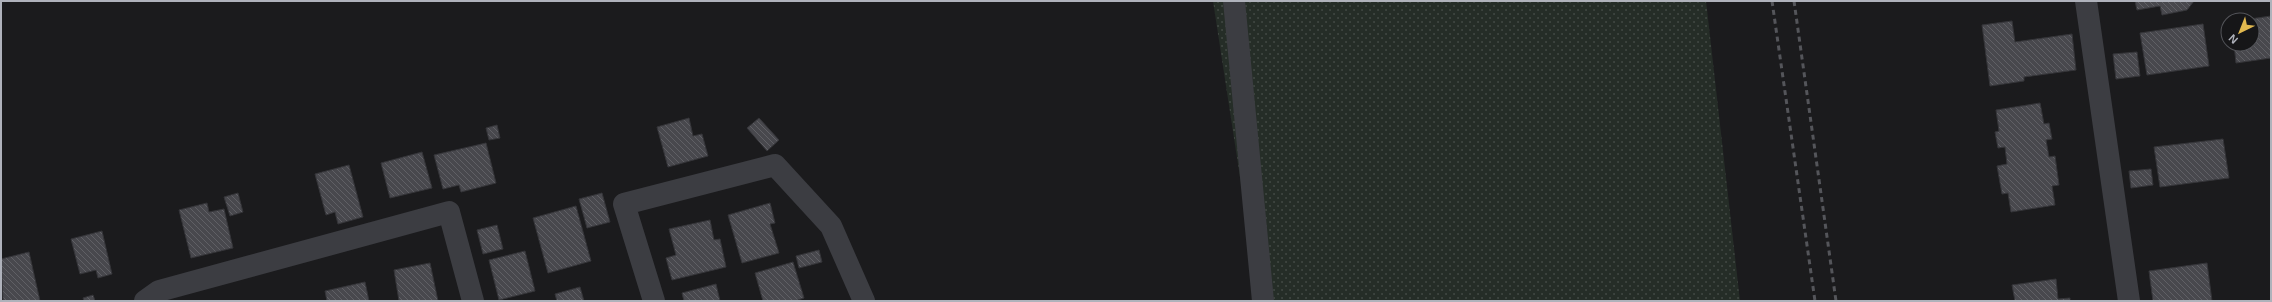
<svg xmlns="http://www.w3.org/2000/svg" width="2272" height="302" font-family="Helvetica,sans-serif">
	<style>
		.grass { fill: url(#grass-dots) }
		.building { fill: url(#building-back-hatch); stroke: #353539 }
		.lines { fill: none; stroke-linecap: round; stroke-linejoin: round }
		.minor { stroke: #3c3d42; stroke-width: 22 }
		.rail { stroke: #54555a; stroke-width: 3; stroke-dasharray: 5 4; stroke-linecap: butt }
	</style>
	<defs>
		<pattern id="grass-dots" width="8" height="8" patternUnits="userSpaceOnUse"><rect width="8" height="8" fill="#252d27"/><path d="M2 2h.1M6 6h.1" fill="none" stroke="#424944" stroke-width="1.8" stroke-linecap="round"/></pattern>
		<pattern id="building-back-hatch" width="6" height="6" patternUnits="userSpaceOnUse"><rect width="6" height="6" fill="#48484d"/><path d="M-1 5l2 2M0 0l6 6M5-1l2 2" fill="none" stroke="#606065"/></pattern>
	</defs>
	<rect width="100%" height="100%" fill="#1b1b1d"/>
	<path class="grass" d="M1213 1H1706L1740 301H1259Z"/>
	<path class="building" d="M2135 1H2194L2187 10 2162 15 2160 6 2137 10Z
		M2271 16V58L2236 63 2234 44H2252V20H2243Z
		M2012 21 2015 42 2072 34 2076 70 2024 77V81L1990 86 1982 25Z
		M2203 24 2209 66 2147 75 2140 33Z
		M2137 52 2140 76 2116 79 2113 54Z
		M2040 103 2044 124 2049 123 2052 139 2046 140 2049 157 2055 156 2059 185 2052 186 2055 205 2011 212 2008 193 2002 194 1997 166 2007 164 2005 147 1998 148 1995 132 1999 131 1996 110Z
		M689 118 693 136 702 134 708 156 668 167 657 127Z
		M759 118 779 140 767 151 747 128Z
		M497 125 500 138 489 140 486 128Z
		M2223 139 2229 178 2160 187 2154 147Z
		M486 143 496 183 461 192 459 185 443 189 434 155Z
		M422 152 432 188 390 198 381 163Z
		M349 165 363 217 338 224 335 212 326 215 315 174Z
		M2151 169 2153 185 2131 188 2129 171Z
		M238 193 243 212 230 216 224 197Z
		M602 193 610 222 587 228 579 199Z
		M207 203 209 212 224 209 233 248 191 258 179 210Z
		M770 203 775 223 770 224 779 253 742 263 728 215Z
		M576 206 591 261 548 273 533 218Z
		M710 220 714 240 720 239 726 267 672 280 666 258 676 255 669 229Z
		M497 225 503 249 483 254 477 230Z
		M102 231 112 274 98 278 96 270 80 274 71 239Z
		M819 250 822 262 799 268 796 256Z
		M525 251 535 291 499 300 489 260Z
		M29 252 40 301H3L1 259Z
		M793 262 804 298 795 301H763L755 273Z
		M430 263 438 301H399L394 270Z
		M2207 263 2212 301H2153L2149 271Z
		M2056 279 2058 299 2070 298V301H2015L2012 285Z
		M365 282 369 301H327L325 291Z
		M716 284 720 301H684L682 293Z
		M580 287 584 301H557L555 294Z
		M93 295 95 301H84L83 298Z"/>
	<g class="lines">
		<path class="minor" d="M1234 1 1263 301
			M2086 1 2129 301
			M145 301 159 291 449 212 473 301
			M654 301 624 204 775 165 831 226 864 301"/>
		<path class="rail" d="M1772 1 1815 301
			M1794 1 1836 301"/>
	</g>
	<rect width="2272" height="302" fill="none" stroke="#afb2bb" stroke-width="4"/>
	<g transform="translate(2240 32) rotate(223)"><circle r="19" fill="#161618" stroke="#535459"/>
	<path d="M0-3L7 15L0 10L-7 15Z" fill="#e1b84f"/>
	<text y="-6" font-size="11" font-weight="bold" text-anchor="middle" fill="#afb2bb">N</text>
	</g>
</svg>
